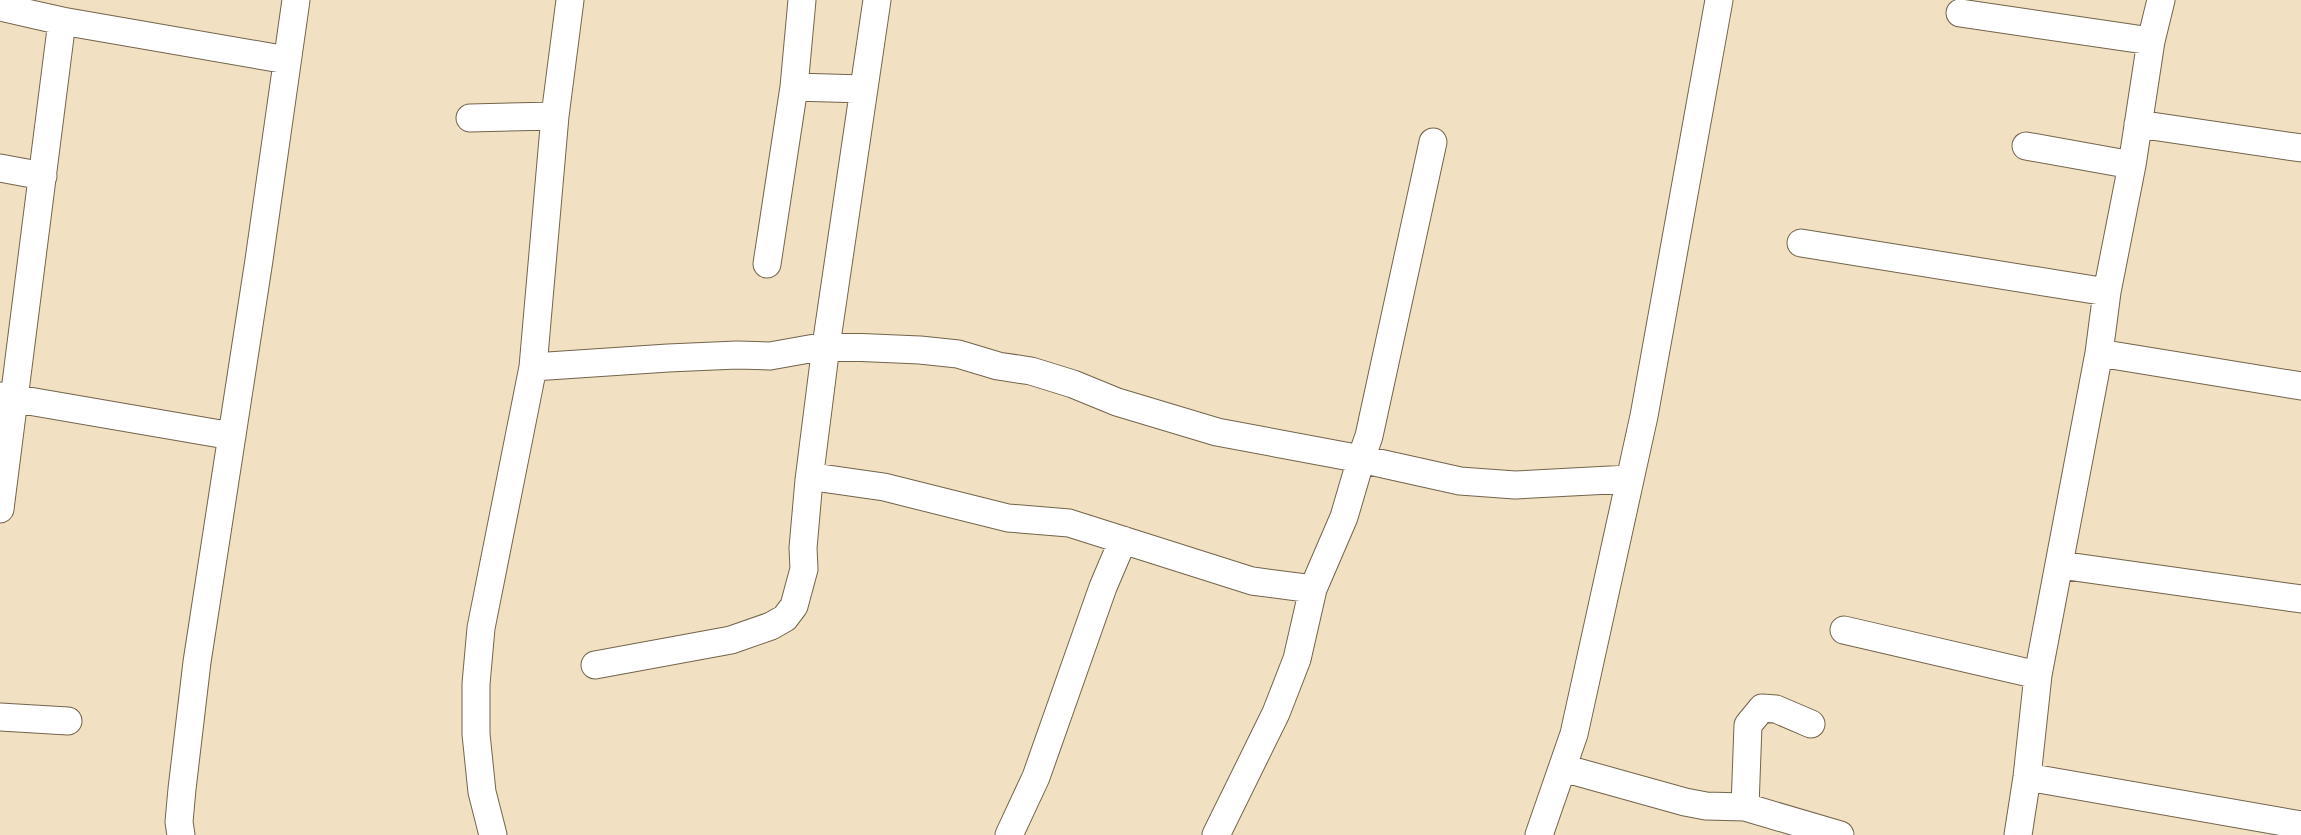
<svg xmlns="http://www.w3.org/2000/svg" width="2301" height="835" font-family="'Asap Condensed',sans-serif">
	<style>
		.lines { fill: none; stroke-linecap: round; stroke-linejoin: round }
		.minor-casing { stroke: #73644a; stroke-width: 29 }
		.minor { stroke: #fff; stroke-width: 27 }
	</style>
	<rect width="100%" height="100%" fill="#f1e0c2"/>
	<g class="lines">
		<g class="minor-casing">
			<path id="minor" d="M0 7 62 21 287 60
				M1960 13 2151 41
				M794 87 864 89
				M470 118 555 116
				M2138 124 2301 148
				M2026 146 2132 165
				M0 168 43 176
				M1801 243 2107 292
				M767 264 794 87 802 0
				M2099 353 2301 386
				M533 367 668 358 737 355 770 356 826 346 920 350 958 354 998 366 1031 371 1073 384 1117 402 1217 432 1361 459 1369 436 1433 142
				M0 396 232 436
				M809 480 826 346 877 0
				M0 509 62 21
				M2060 565 2301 599
				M1844 630 2038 675
				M595 665 731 640 771 626 785 618 794 606 804 569 803 548 809 480 821 478 884 487 1008 518 1069 523 1252 581 1313 589
				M0 717 68 721
				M1563 768 1685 802 1706 806 1745 807 1840 835
				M2027 777 2301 825
				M1745 807 1748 725 1762 708 1776 709 1811 724
				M181 835 179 822 182 789 197 662 259 260 296 0
				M493 835 482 792 476 734V684L481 628 533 367 555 116 570 0
				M1009 835 1036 777 1103 587 1123 540
				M1216 835 1276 713 1297 659 1313 589 1344 517 1361 459 1460 481 1515 485 1629 479
				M1539 835 1574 734 1644 416 1719 0
				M2018 835 2027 777 2038 675 2099 353 2107 292 2132 165 2151 41 2161 0"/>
		</g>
		<use href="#minor" class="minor"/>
	</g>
</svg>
